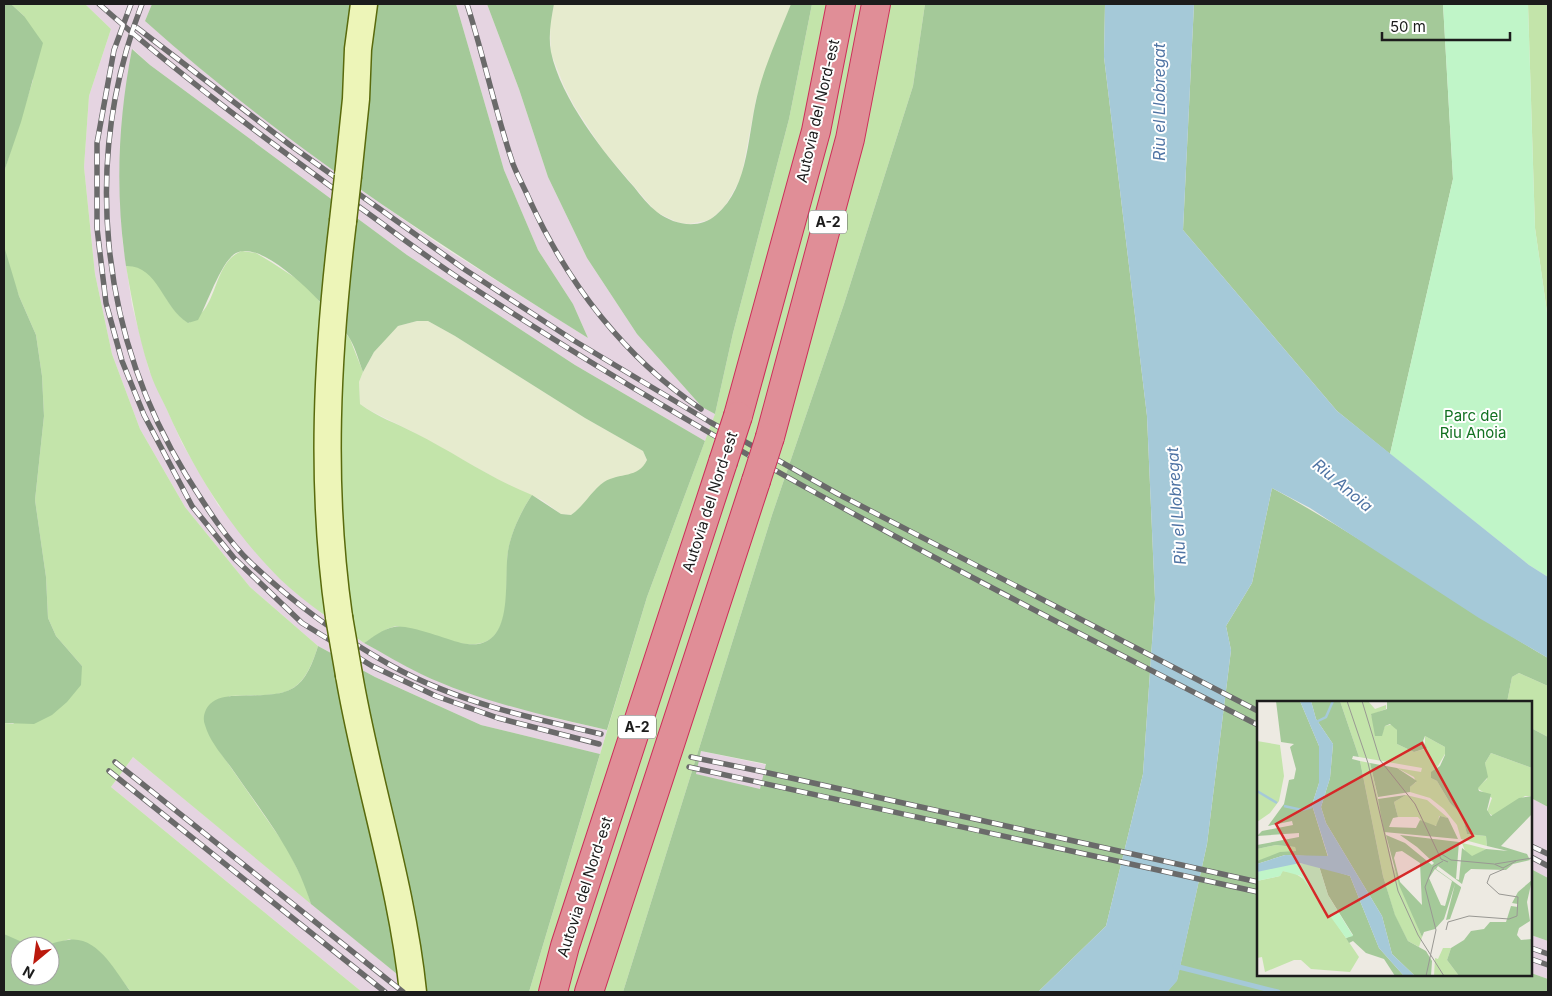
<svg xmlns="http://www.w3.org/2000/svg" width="1552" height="996" font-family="Inter,sans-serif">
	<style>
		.industrial { fill: #e5d4e1 }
		.farmland { fill: #e6ebce }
		.grass { fill: #c3e4aa }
		.forest { fill: #a4c999; fill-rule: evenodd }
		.park { fill: #c0f5c8 }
		.water { fill: #a5c9d8 }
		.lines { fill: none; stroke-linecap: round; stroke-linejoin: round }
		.stream { stroke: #a5c9d8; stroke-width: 5 }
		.secondary-casing { stroke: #596a0c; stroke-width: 29 }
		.highway-casing { stroke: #cb2f59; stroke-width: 30 }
		.secondary { stroke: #edf5b8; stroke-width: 26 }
		.highway { stroke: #e08e97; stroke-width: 28 }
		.rail-casing { stroke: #6a6a6a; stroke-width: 5.5 }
		.rail { stroke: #fff; stroke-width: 4; stroke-dasharray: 11; stroke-linecap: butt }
		.secondary-bridge-casing { stroke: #596a0c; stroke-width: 29; stroke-linecap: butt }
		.highway-bridge-casing { stroke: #cb2f59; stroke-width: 30; stroke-linecap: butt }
		.secondary-bridge { stroke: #edf5b8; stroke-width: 26 }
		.highway-bridge { stroke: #e08e97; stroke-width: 28 }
		.labels { text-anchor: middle; stroke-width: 4; stroke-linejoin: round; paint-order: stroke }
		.shield { fill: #fff; stroke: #606060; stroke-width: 1 }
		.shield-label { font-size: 14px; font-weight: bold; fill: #1c1c1c }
		.street-label { font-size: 15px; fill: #1c1c1c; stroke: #fff }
		.park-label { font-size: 15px; fill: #127121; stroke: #fff }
		.water-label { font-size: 16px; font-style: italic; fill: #4f74a4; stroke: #fff }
		.inset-river { fill: none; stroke: #a5c9d8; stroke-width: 2.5 }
		.inset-road { fill: none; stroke: #999893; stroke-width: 1 }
		.view { fill: #d62828; fill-opacity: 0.15; stroke: #d62828; stroke-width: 2.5 }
		.inset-edge { fill: none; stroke: #1c1c1c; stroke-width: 2.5 }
	</style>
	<rect width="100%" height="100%" fill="#edeae2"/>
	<path class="industrial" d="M85 4H152L145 21 247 105 363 191 443 247 588 338 573 304 538 250 504 170 456 4H487L519 89 548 177 587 258 637 334 702 407 715 414 705 441 575 365 407 255 150 65 133 49 122 237 132 305 149 370 182 443 218 505 321 613 364 643 422 674 477 694 554 718 607 730 600 754 481 725 375 677 318 646 250 587 185 507 140 429 112 354 95 274 84 167 89 96 111 29Z
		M701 751 767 765 760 790 695 774Z
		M133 757 419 992H362L111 787Z
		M1531 798 1548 807V878L1531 869Z
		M1531 935 1548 941V979L1531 973Z"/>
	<path class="farmland" d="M554 4H791L756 99 741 178 725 206 710 220 688 224 677 222 656 212 603 150 575 107 564 86 551 53 550 26Z
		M417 321H428L455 336 585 418 643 451 647 460 643 469 634 474 603 483 582 507 571 515 561 514 542 500 513 488 413 432 369 410 360 404 359 382 363 372 374 352 390 333 398 326Z"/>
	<path class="grass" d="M11 4H85L111 29 89 96 84 167 95 274 112 354 140 429 185 507 250 587 318 646C301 702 281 694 229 696L218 749 287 848 306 887 311 904 133 757 111 787 362 992H131L118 975 70 939C45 947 27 948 4 934V723L13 724 82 666 56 636 48 618 46 577 35 500 44 416 42 376 36 335 19 296 6 261 4 246V172L33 80 24 16Z
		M812 4H925L913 86 844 304 772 515 623 992H529L647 597 715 414 733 333 789 119Z
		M1528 4H1548V319L1535 228Z
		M242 251 256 253 271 262 297 279 311 291 350 339 363 372 359 382 360 404C377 417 396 423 415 433 455 453 491 479 532 495 521 511 511 533 508 552 504 578 516 642 475 644 451 646 420 631 396 626L387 629 364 643C336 623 305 603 280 579 231 530 195 473 167 410 161 397 153 383 149 369 138 335 132 300 126 266 134 265 142 265 148 271 163 288 169 311 189 323 193 319 200 315 204 310 218 291 218 260 242 251Z
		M1519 673 1548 686V737L1531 728V702H1507L1512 677Z"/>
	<path class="forest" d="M4 4H11L24 16 43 43 21 122 4 172Z
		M152 4H456L504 170 538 250 573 304 588 338C435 242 280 142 145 21Z
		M487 4H554C551 20 548 36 551 52 561 99 603 152 634 187 641 196 648 205 657 212 674 225 699 230 716 215 751 186 747 130 759 89 767 60 780 32 791 4H812L789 119 733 333 715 414 702 407 637 334 587 258 548 177 519 89Z
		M925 4H1105L1104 57 1147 416 1155 599 1143 774 1106 926 1038 992H623L772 515 844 304 913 86ZM701 751 766 764 760 789 696 774Z
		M1194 4H1443L1453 179 1390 454 1337 411 1183 230Z
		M132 49 150 65 407 255 575 365 705 441 647 597 607 730C549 717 475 700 421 674 402 665 383 653 364 643 373 637 383 629 394 627 408 624 445 639 461 643 517 655 503 584 508 551 511 533 521 511 532 495L561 514 571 515C584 506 592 490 604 482 620 472 638 479 647 460L643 451 585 418 455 336 428 321H417L398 326 374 352 363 372C359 362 356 349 350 339 337 316 265 237 236 253 221 261 207 305 198 320L188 323C162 307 158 265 126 266 115 193 118 121 132 49Z
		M4 246 19 296 36 335 42 376 44 416 35 500 46 577 48 618 56 636 82 666 81 685 67 702 52 715 34 724 4 723Z
		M1272 488C1367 540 1455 604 1548 658V686L1519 673 1512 677 1507 702H1258V975L1531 973 1548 979V992H1167L1177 980 1207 844 1231 650 1226 626 1252 583Z
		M318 646 375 677 481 725 600 754 529 992H419L311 904C296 854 264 815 235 773 225 758 210 743 205 725 202 718 205 709 210 704 216 698 226 696 235 696 285 694 302 699 318 646Z
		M1531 728 1548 737V807L1531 798Z
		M1531 869 1548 878V941L1531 935Z
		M4 934 31 946H20V976H50V946H38C49 945 58 941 68 940 98 935 116 973 131 992H4Z"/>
	<path class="park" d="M1443 4H1528L1535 228 1548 319V577L1529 565 1390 454 1453 179Z"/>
	<path class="water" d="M1105 4H1194L1183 230 1337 411 1529 565 1548 577V658L1479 618 1310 508 1272 488 1252 583 1226 626 1231 650 1207 844 1177 981 1167 992H1038L1106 926 1143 774 1155 599 1147 416 1104 57Z"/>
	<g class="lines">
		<path class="stream" d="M1175 966 1278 992"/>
		<g class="secondary-casing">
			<path id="secondary" d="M348 176 356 99 358 49 364 4
				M339 617C320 484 327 354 343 221
				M349 675C367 781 402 885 413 992"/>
		</g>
		<g class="highway-casing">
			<path id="highway" d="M738 416 816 131 841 4
				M770 437 850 139 876 4
				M553 992 565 946 723 462
				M589 992 756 481"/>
		</g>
		<use href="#secondary" class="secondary"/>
		<use href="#highway" class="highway"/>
		<g class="rail-casing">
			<path id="rail" d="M99 4C178 74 263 137 348 199 385 225 422 254 460 279 714 447 987 587 1258 725
				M131 4 114 50 97 143V228L106 303 122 361 144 415 192 506 234 558 302 623 372 666 436 696 498 718 599 744
				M142 4C82 159 99 332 186 475 205 505 225 538 251 563 293 603 342 638 392 666 457 702 530 718 601 734
				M467 4C484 57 495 111 513 164 518 177 525 189 530 201 568 284 625 358 701 409
				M136 27 290 145 464 269 573 340 710 422 838 494 1258 711
				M691 757 764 772 1258 882
				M115 762 403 992
				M689 767 1258 892
				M109 771 385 992
				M1531 846 1548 854
				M1531 857 1548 866
				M1531 948 1548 954
				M1531 959 1548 965"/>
		</g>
		<use href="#rail" class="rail"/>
		<g class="secondary-bridge-casing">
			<path id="secondary-bridge" d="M343 221 348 176
				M339 617 349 675"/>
		</g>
		<g class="highway-bridge-casing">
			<path id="highway-bridge" d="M723 462 738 416
				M756 481 770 437"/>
		</g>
		<use href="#secondary-bridge" class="secondary-bridge"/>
		<use href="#highway-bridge" class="highway-bridge"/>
	</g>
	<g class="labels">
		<g class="shield">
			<rect x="809" y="210.5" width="38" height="23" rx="4"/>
			<rect x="618" y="715.5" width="38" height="23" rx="4"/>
		</g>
		<g class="shield-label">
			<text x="828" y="227">A-2</text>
			<text x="637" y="732">A-2</text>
		</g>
		<g class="street-label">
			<text transform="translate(818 111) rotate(-77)" y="5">Autovia del Nord-est</text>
			<text transform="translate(710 502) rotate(-72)" y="5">Autovia del Nord-est</text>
			<text transform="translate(585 887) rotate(-72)" y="5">Autovia del Nord-est</text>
		</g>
		<g class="park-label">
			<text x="1473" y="421">Parc del<tspan x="1473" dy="17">Riu Anoia</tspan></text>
		</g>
		<g class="water-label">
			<text transform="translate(1159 102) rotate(-90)" y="6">Riu el Llobregat</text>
			<text transform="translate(1343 485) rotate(40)" y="6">Riu Anoia</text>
			<text transform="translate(1176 506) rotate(-94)" y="6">Riu el Llobregat</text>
		</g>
	</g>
	<g transform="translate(1257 701)">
		<rect width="275" height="275" fill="#edeae2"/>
		<path d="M83 0H111L118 8 129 4V8L114 14 124 35 128 25 136 23 140 29V43L157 51 168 48V35L188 46V53L174 77 180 80 193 102 205 114 210 133 229 135 230 145 204 138 200 124 187 108 173 97 153 91V86L159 81 157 76 140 67 164 71 165 67 102 56ZM0 40 23 44 27 75 22 100 13 112 0 121ZM234 52 275 67V95H268L236 115 230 111 235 97 220 87 230 78 228 62ZM103 60 113 62 136 165 165 236 162 246 151 240 138 215 126 175ZM149 94 170 99 191 117 182 115 181 124 177 125 166 122 161 116H141L137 101ZM205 142 214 144 229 148 217 155H210ZM19 144 38 146 39 150 0 160V148ZM25 170 36 171 51 181 102 256 93 271 54 268 44 259H37L8 271 5 256 0 257V180L23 175ZM186 247H194L190 259 202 275H177L178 257 181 258Z" fill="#c3e4aa"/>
		<path d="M19 0H43L62 45V82L55 104 71 156 28 154 0 163V160L23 151 39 150 38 146 19 144 0 148V144L42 136V132L0 135 5 130 36 124 35 120 11 125 27 103 32 79 37 78 39 68 33 46 37 43 24 41ZM54 0H83L102 56 96 55 95 58 103 60 126 175 138 214 151 240 169 250 175 260 174 275H158L135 253 125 215 69 122 64 106 73 77 76 43 59 18ZM130 0H275V67L234 52 228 62 231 76 221 87 222 90 234 93 230 109 234 115 262 97 275 95V113L244 145 270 153 273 159 256 163 249 169 214 168 208 173 205 183 181 165 179 168 204 186V187L193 218 189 219 198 183 187 218 178 228 167 231 165 236 142 184 129 134 148 142 175 164 177 162 160 146 143 134 202 141 199 178 202 179 205 147 215 155 229 148 251 150 230 145 229 135 210 133 205 114 193 102 180 80 174 77V71L183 65 188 54V46L168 35 166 40 170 47 157 51 140 43V29L133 23 128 25 125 35H118L114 13 130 8ZM145 150 163 162 165 204 143 181 137 157 139 151ZM178 168 195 180 188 205 184 204 172 177ZM113 62 140 67 160 80 153 86V91L121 96ZM149 94 137 101 141 116 136 117 132 126 159 127 163 119 179 125 183 115 191 117 201 138 127 131 121 98ZM62 165 93 175 122 247 147 275H138L127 258 109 252 96 240 92 242 89 237 96 234 71 194ZM275 179 270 201 273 220 262 227 260 234 264 239 275 238V275H202L190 259 194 247 207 239 214 230 227 228 233 221H249L254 205 261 206V203L255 202 261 191Z" fill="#a4c999" fill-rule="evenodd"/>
		<path d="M33 161 62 165 71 194 96 235 89 237 44 175 26 170 23 175 0 180V171Z" fill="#c0f5c8"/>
		<path d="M43 0H54L59 18 76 43 73 77 64 106 69 122 125 215 135 253 158 275H147L122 247 93 175 43 162 0 171V163L28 154 71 155 55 104 62 82V45Z" fill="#a5c9d8"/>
		<path class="inset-river" d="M59 21 69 16 76 0M0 90 20 102M27 105 45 109 55 106"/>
		<path class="inset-road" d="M90 0 111 62 141 190 161 234 187 275M105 0 123 59 158 103 184 158 191 161M183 152 194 159 237 163 246 167 259 160M238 163 275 157M189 229 191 221 212 215 252 218 260 215 261 196 242 193 230 182 233 174 247 168M169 275 179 229 168 186 176 166 186 160"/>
		<path class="view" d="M165 42 216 135 71 216 19 123Z"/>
		<rect width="275" height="275" class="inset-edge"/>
	</g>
	<rect width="1552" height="996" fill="none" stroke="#1c1c1c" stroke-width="10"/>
	<g transform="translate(35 961) rotate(209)"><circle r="24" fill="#ffffff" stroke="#a4a4a4"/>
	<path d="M0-4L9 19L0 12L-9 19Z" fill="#bb190d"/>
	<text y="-8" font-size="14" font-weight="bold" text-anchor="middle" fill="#1c1c1c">N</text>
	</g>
	<path d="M1382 32v8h128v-8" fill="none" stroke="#1c1c1c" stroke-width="2.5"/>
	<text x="1390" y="32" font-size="15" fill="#1c1c1c" stroke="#ffffff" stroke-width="4" paint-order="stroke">50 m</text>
</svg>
